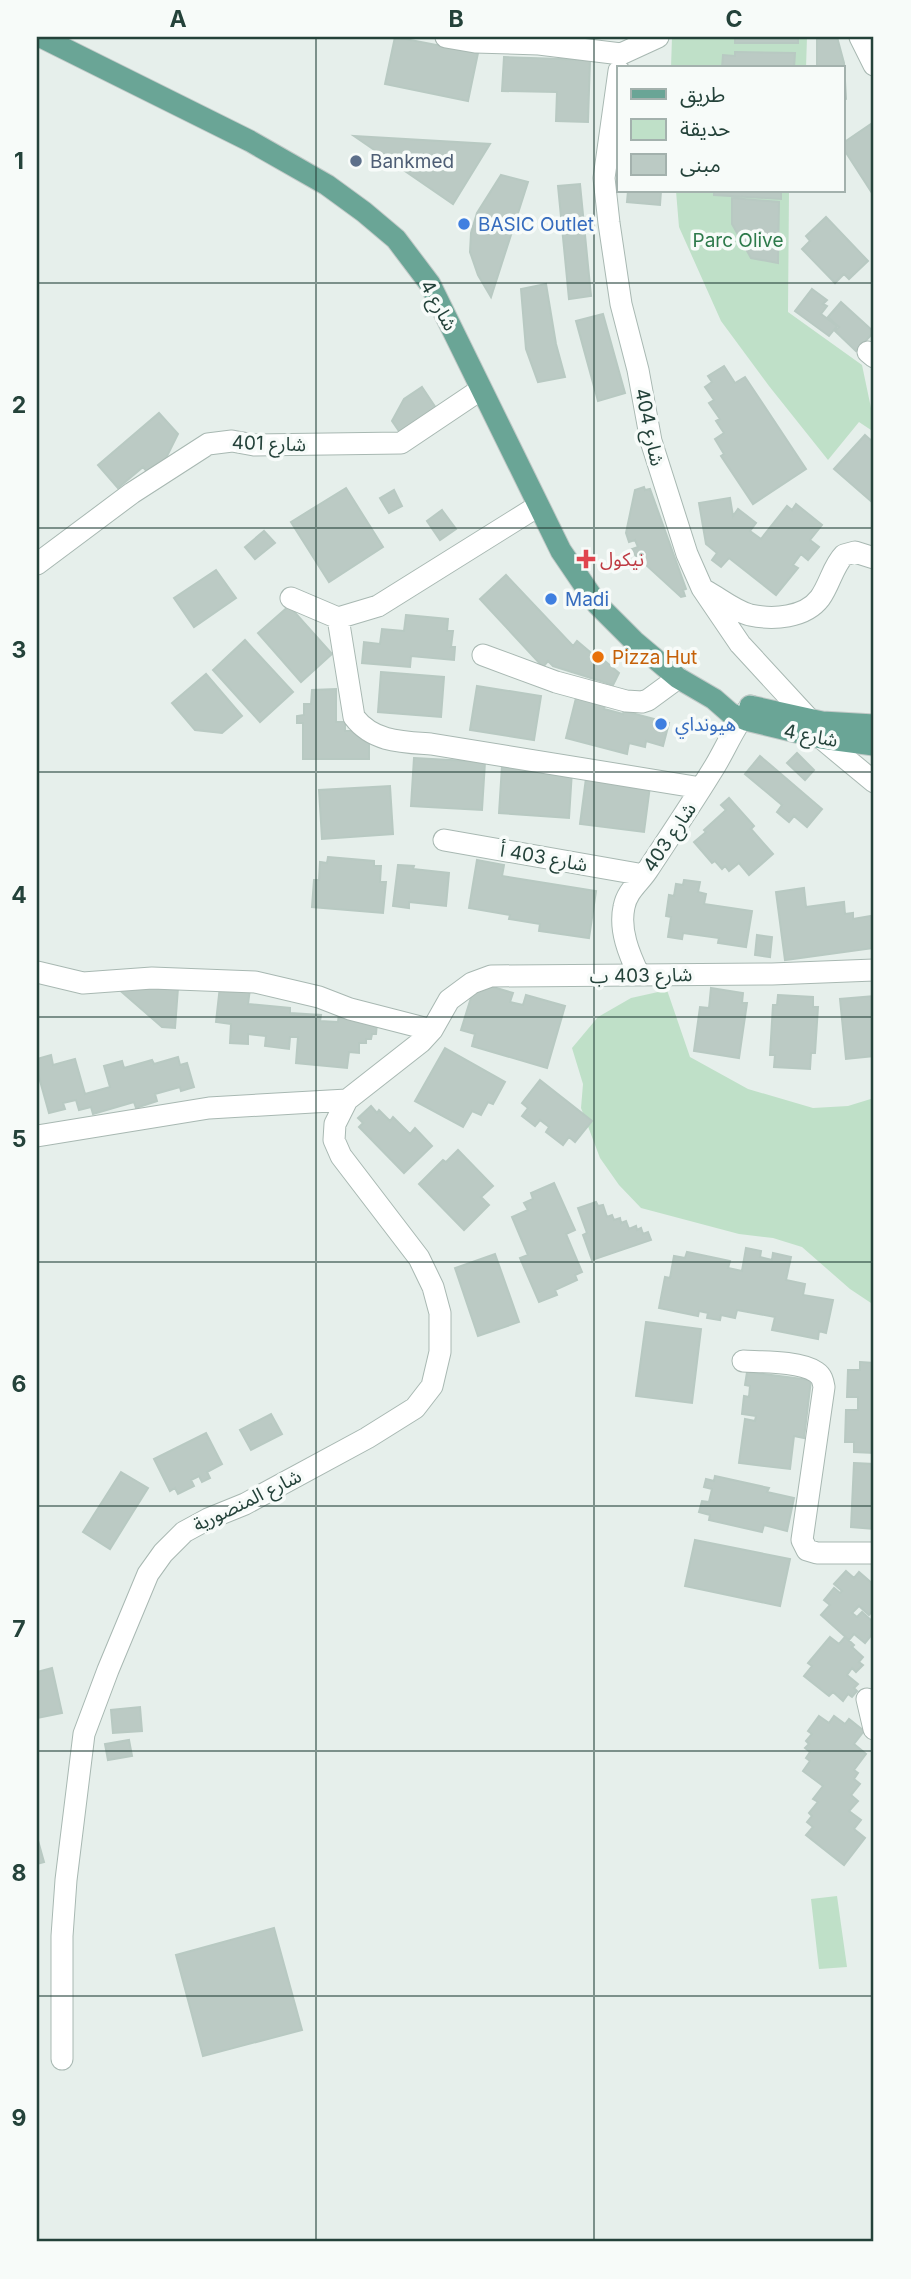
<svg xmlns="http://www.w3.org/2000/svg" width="911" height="2279" font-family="Inter,'Noto Sans Arabic',sans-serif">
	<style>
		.green { fill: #bfe0c8 }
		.building { fill: #bbcac4; stroke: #b8c9c2; stroke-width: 2 }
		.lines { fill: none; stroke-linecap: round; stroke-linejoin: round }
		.minor-casing { stroke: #a8b8b2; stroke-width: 23 }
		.major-casing { stroke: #c2cac8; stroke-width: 23 }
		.minor { stroke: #fff; stroke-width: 21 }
		.major { stroke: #6aa596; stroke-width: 21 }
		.grid { fill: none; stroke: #24423a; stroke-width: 2; stroke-opacity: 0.55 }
		.service-dot { fill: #5c6f8a; stroke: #f7fbf9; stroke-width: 2.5 }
		.shop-dot { fill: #3f7fe0; stroke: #f7fbf9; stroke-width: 2.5 }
		.health-dot { fill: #e0444e; stroke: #f7fbf9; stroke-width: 2.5 }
		.food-dot { fill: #e8710a; stroke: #f7fbf9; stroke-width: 2.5 }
		.labels { text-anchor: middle; stroke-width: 7; stroke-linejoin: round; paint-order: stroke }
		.service-label { font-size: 19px; fill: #4e5e75; stroke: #f7fbf9; text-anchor: start }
		.shop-label { font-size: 19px; fill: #366cbe; stroke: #f7fbf9; text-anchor: start }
		.park-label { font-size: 19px; fill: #2d7a4b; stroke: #f7fbf9 }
		.street-label { font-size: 19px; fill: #24423a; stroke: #f7fbf9 }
		.health-label { font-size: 19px; fill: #be3a42; stroke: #f7fbf9; text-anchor: start }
		.food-label { font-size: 19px; fill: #c56008; stroke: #f7fbf9; text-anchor: start }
		.neatline { fill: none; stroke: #24423a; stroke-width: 2.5 }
		.grid-label { font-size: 23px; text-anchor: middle; font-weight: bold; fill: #24423a }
	</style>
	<rect width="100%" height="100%" fill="#e6efeb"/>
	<path class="green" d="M672 37H807L806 68H671Z
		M676 191H789L788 312 862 365 871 408 874 411V432L859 422 828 460 769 386 721 321 679 227Z
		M667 990 690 1057 748 1089 813 1108 848 1106 874 1098V1305L850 1289 802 1247 773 1238 739 1234 641 1208 619 1185 600 1158 581 1108 583 1084 572 1048 598 1017 631 998Z
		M837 1896 847 1967 819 1969 811 1899Z"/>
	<path class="building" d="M395 37 478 53 468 101 385 84Z
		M735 37H798V43H735Z
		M817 37H837L844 63 846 99 843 101V68H817Z
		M735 52 795 53 794 68H722L723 55 735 56Z
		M504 57 590 60 588 122 556 121 557 92 502 91Z
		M874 122V196L843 148V143Z
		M354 136 490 144 453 204Z
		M501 175 528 182 491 297 478 275 470 252 471 233 477 213Z
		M580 184 591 296 569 299 558 186Z
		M628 191H661L660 205 627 202Z
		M714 191H781V199L714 195Z
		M732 198 779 202 778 263 751 258 732 224Z
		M826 217 868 261 849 279 844 274 835 283 802 249 810 241 806 236Z
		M546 284 556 344 565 377 538 382 526 349 521 289Z
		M812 289 827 300 823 304 827 306 821 314 837 326 829 336 795 311Z
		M841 302 874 332 856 351 835 331 839 327 828 317Z
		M603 314 625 393 598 401 576 321Z
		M724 366 735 383 745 377 806 469 753 504 721 456 724 454 715 439 724 433 716 421 720 419 709 403 714 400 705 387 712 382 708 376Z
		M422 387 436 408 401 434 392 421 404 399Z
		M159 413 178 434 164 462 149 474 143 467 118 488 98 465Z
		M865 435 874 443V499L872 502 834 469Z
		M644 487 645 490 650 489 686 589 683 590 685 596 681 597 634 554 632 549 638 547 635 540 629 542 626 533 635 490Z
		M346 488 383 547 329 582 291 522Z
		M394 490 402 506 389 513 380 498Z
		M730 498 733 516 738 509 756 523 750 531 761 539 787 506 792 510 796 504 822 525 810 540 819 547 808 560 801 554 793 565 798 568 776 595 729 558 721 567 712 560 717 553 706 544 699 503Z
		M442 510 456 529 440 540 427 521Z
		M264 531 275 543 255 559 245 547Z
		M216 570 236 598 194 627 174 598Z
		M506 575 573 646 577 641 603 663 605 661 619 673 613 685 553 666 548 661 543 667 480 599Z
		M289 606 332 654 301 682 258 633Z
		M406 615 448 619 447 631H453L451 647H455L454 660 411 656 410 667 362 663 364 642 380 644 382 629 404 631Z
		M245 640 293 692 260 722 213 670Z
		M381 672 444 677 441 717 378 712Z
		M206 674 242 716 222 733 195 730 172 703Z
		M477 686 541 696 534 740 470 730Z
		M336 689V722H345V731H358V736H369V759H303V723H297V716L304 715V704H311L312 690Z
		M576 698 605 706 604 709 623 714 624 711 669 723 663 746 646 741 645 747 629 743 627 754 566 738Z
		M797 753 814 770 805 780 787 763Z
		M760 756 822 809 807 827 794 816 789 822 777 812 782 805 745 774Z
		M414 758 485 762 482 810 411 806Z
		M502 766 572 771 569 818 499 813Z
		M586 778 650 786 644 832 580 824Z
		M390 786 393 834 322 839 319 790Z
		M729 798 754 826 751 829 773 854 749 875 739 863 729 871 725 866 722 869 715 861 712 863 694 842 706 832 704 830 726 810 721 805Z
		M328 857 374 861V866H381L380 882H386L383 913 312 907 314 880H319L320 862 327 863Z
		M477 860 504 865 502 876 596 891 589 938 539 931 540 924 509 919 510 915 469 908Z
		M398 865 414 866 413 869 449 873 446 906 409 902V908L393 906Z
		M684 880 700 882 698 892 706 894 704 904 752 911 746 947 718 943 719 938 683 933 682 939 668 937 671 917 666 916 669 895 674 896 676 884 683 885Z
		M804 888 806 907 844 902 845 914 853 913V919L871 916 874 948 785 960 776 892Z
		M757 935 772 937 770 957 755 955Z
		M480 983 513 993 510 1002 523 1005 526 995 565 1006 547 1068 472 1046 475 1034 461 1030 474 988Z
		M115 986 178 988 175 1028 162 1027Z
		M220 986 250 989 248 1004 290 1008V1013L321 1015 320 1021 338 1022 339 1013 377 1022 376 1034H372L371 1039H366V1043H359V1053L349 1052 347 1068 296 1063 298 1037H290L289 1049 265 1046 266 1036 248 1034V1044L230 1043 231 1024 216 1022Z
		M711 988 743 993 742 1003H747L739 1058 694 1051 700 1007 709 1008Z
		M778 995 813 997V1007H818L815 1053H811L810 1069 774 1067 775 1055H770L773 1005H777Z
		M874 996V1056L846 1059 840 999Z
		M445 1048 505 1082 493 1104 488 1102 481 1115 472 1111 463 1127 415 1101Z
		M51 1055 53 1065 75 1059 85 1094 110 1087 104 1066 122 1061 124 1068 152 1060 154 1064 178 1057 180 1065 187 1063 194 1087 181 1091 180 1087 155 1094 157 1101 136 1108 134 1102 93 1114 91 1107 79 1110 76 1100 63 1103 65 1109 49 1113 37 1070V1059Z
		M540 1080 592 1121 575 1142 569 1137 563 1145 546 1132 549 1127 540 1120 535 1126 522 1116 528 1108 522 1103Z
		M371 1106 377 1113 379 1110 390 1121 393 1117 410 1134 415 1128 432 1146 404 1173 359 1127 363 1123 358 1118Z
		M458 1150 493 1186 481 1197 489 1205 464 1230 419 1184 443 1160 446 1162Z
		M554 1183 575 1230 566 1234 582 1272 575 1275 577 1280 555 1290 557 1295 539 1302 520 1258 528 1255 512 1217 528 1210 524 1203 533 1199 531 1193Z
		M596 1202 598 1206 603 1205 607 1217 612 1215 614 1220 620 1218 621 1223 626 1221 629 1229 636 1226 637 1230 641 1228 643 1234 648 1232 651 1240 592 1260 583 1235 587 1233 578 1208Z
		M746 1248 761 1251 760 1257 772 1260 773 1253 791 1257 786 1280 805 1284 803 1295 833 1300 826 1333 819 1331 818 1339 772 1330 775 1317 737 1310 735 1318 721 1315 720 1320 707 1318 708 1313 699 1311 698 1316 659 1308 665 1277 670 1278 674 1256 685 1258 687 1252 730 1261 728 1268 742 1271Z
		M495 1254 519 1322 478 1336 455 1268Z
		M646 1322 701 1329 692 1403 636 1396Z
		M860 1362 874 1363V1453L854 1452V1442H845L846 1410H858V1397H847L848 1370H860Z
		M747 1372 811 1380 804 1438 794 1436 790 1469 739 1463 745 1419 755 1421 756 1416 742 1414 744 1396 749 1397 750 1386 745 1385Z
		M271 1414 282 1434 251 1450 240 1430Z
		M206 1433 222 1464 207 1472 210 1478 202 1482 199 1476 191 1480 194 1486 178 1494 175 1488 170 1491 154 1459Z
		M854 1463 874 1464V1529L851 1527Z
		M121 1472 148 1488 110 1549 83 1532Z
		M715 1476 769 1488 767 1492 794 1498 787 1531 764 1525 762 1532 709 1520 710 1515 699 1512 702 1501 709 1502 712 1489 704 1487 706 1479 714 1481Z
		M695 1540 790 1559 780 1606 685 1586Z
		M846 1571 854 1578 859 1572 874 1585V1609L869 1615 859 1606 852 1613 857 1617 862 1612 874 1623V1632L865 1643 854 1634 849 1640 821 1615 830 1605 824 1600 834 1588 840 1593 842 1591 834 1584Z
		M830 1637 839 1644 845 1637 854 1645 852 1647 863 1657 859 1662 863 1665 856 1672 852 1668 847 1675 858 1684 854 1688 857 1691 852 1697 848 1694 843 1701 833 1692 829 1696 804 1676 812 1666 808 1663Z
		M52 1668 62 1713 37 1718V1672Z
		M140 1707 142 1731 113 1733 111 1710Z
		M819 1716 829 1723 834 1716 845 1724 849 1719 864 1731 854 1744 866 1754 854 1770 858 1773 854 1779 860 1784 851 1795 858 1801 849 1811 861 1820 854 1829 865 1838 844 1865 806 1835 813 1827 807 1822 812 1816 809 1813 818 1802 813 1799 823 1786 803 1771 810 1761 806 1758 810 1752 805 1748 809 1744 806 1741 812 1734 808 1731Z
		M129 1740 132 1756 108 1760 105 1744Z
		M37 1837 44 1862 37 1864Z
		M274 1928 302 2030 203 2056 176 1955Z"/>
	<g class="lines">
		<g class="minor-casing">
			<path id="minor" d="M446 37 475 42 539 44 621 54
				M860 37 874 65
				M621 54 658 37
				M619 71 604 178 609 223 621 304 638 370 651 441 687 554 702 588 740 644 810 720 821 738 874 782
				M868 352 874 357
				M37 564 132 493 208 444 232 441 254 445 401 443 480 390
				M706 591C719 598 735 611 750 615 773 620 805 618 820 598 830 584 833 566 844 555L855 552 874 558
				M291 598 338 618 378 606 538 506
				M338 618 354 717C373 742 402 742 431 744L701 788
				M483 655 556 682 626 701 642 702 648 700 678 678
				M444 840 644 875
				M37 972 83 983 152 978 255 982 319 997 350 1009 432 1030
				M639 975C629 954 619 930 624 907 627 891 639 883 647 871 670 836 693 802 715 766 727 746 736 723 751 706
				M37 1136 209 1108 347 1100
				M743 1361C762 1362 800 1361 816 1372 822 1376 823 1381 824 1387L802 1540 807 1550 817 1553H874
				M867 1699 874 1729
				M62 2059V1936L66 1880 84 1734 108 1670 148 1574 163 1553 184 1532 208 1519 245 1504 367 1438 415 1408 432 1386 440 1352V1313L433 1287 419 1258 341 1156 334 1140 335 1124 347 1100 421 1042 432 1030 449 1000 472 983 491 976 772 974 874 970"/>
		</g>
		<g class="major-casing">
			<path id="major" d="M41 37 250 141 327 185 364 212 396 239 430 284 561 551 597 604 634 641 678 678 714 699 730 713 746 720 821 738 874 745
				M750 706 822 722 874 725"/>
		</g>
		<use href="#minor" class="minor"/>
		<use href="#major" class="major"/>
	</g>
	<path class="grid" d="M316 37V2242M594 37V2242M37 283H874M37 528H874M37 772H874M37 1017H874M37 1262H874M37 1506H874M37 1751H874M37 1996H874"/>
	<circle class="service-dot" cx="356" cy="161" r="7"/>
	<g class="shop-dot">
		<circle cx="464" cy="224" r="7"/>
		<circle cx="551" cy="599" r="7"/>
		<circle cx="661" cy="724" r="7"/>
	</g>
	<path class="health-dot" d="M582.5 548.5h7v7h7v7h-7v7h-7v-7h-7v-7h7z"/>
	<circle class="food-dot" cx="598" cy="657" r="7"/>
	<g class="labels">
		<g class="service-label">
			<text x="370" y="168">Bankmed</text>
		</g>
		<g class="shop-label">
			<text x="478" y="231">BASIC Outlet</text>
			<text x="565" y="606">Madi</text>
			<text x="675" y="731">هيونداي</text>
		</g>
		<g class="park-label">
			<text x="738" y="247">Parc Olive</text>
		</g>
		<g class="street-label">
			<text transform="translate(439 305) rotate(61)" y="7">شارع 4</text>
			<text transform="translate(650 427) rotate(78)" y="7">شارع 404</text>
			<text transform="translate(269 443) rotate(2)" y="7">شارع 401</text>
			<text transform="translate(811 735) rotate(11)" y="7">شارع 4</text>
			<text transform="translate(669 837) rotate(-56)" y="7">شارع 403</text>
			<text transform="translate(544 857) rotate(10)" y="7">شارع 403 أ</text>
			<text transform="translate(641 975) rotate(-1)" y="7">شارع 403 ب</text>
			<text transform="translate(247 1500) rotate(-26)" y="7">شارع المنصورية</text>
		</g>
		<g class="health-label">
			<text x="600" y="566">نيكول</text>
		</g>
		<g class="food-label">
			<text x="612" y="664">Pizza Hut</text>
		</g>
	</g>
	<rect width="911" height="2279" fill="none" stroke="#f7fbf9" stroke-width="77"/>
	<rect x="617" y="66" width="228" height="126" fill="#f7fbf9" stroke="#a3b1ad" stroke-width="2"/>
	<rect x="631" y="89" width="35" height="10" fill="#6aa596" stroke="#a3b1ad" stroke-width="2"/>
	<text x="680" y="102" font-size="21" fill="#24423a">طريق</text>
	<rect x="631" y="119" width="35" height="21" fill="#bfe0c8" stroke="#a3b1ad" stroke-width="2"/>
	<text x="680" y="136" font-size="21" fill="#24423a">حديقة</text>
	<rect x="631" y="154" width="35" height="21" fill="#bbcac4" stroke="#a3b1ad" stroke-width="2"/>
	<text x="680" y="172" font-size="21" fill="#24423a">مبنى</text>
	<rect x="38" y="38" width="834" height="2202" class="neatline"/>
	<g class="grid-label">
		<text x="178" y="27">A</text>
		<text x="456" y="27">B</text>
		<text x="734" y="27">C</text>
		<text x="19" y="169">1</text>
		<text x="19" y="413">2</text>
		<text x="19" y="658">3</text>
		<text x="19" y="903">4</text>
		<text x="19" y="1147">5</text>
		<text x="19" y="1392">6</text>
		<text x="19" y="1637">7</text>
		<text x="19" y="1881">8</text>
		<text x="19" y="2126">9</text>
	</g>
</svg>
